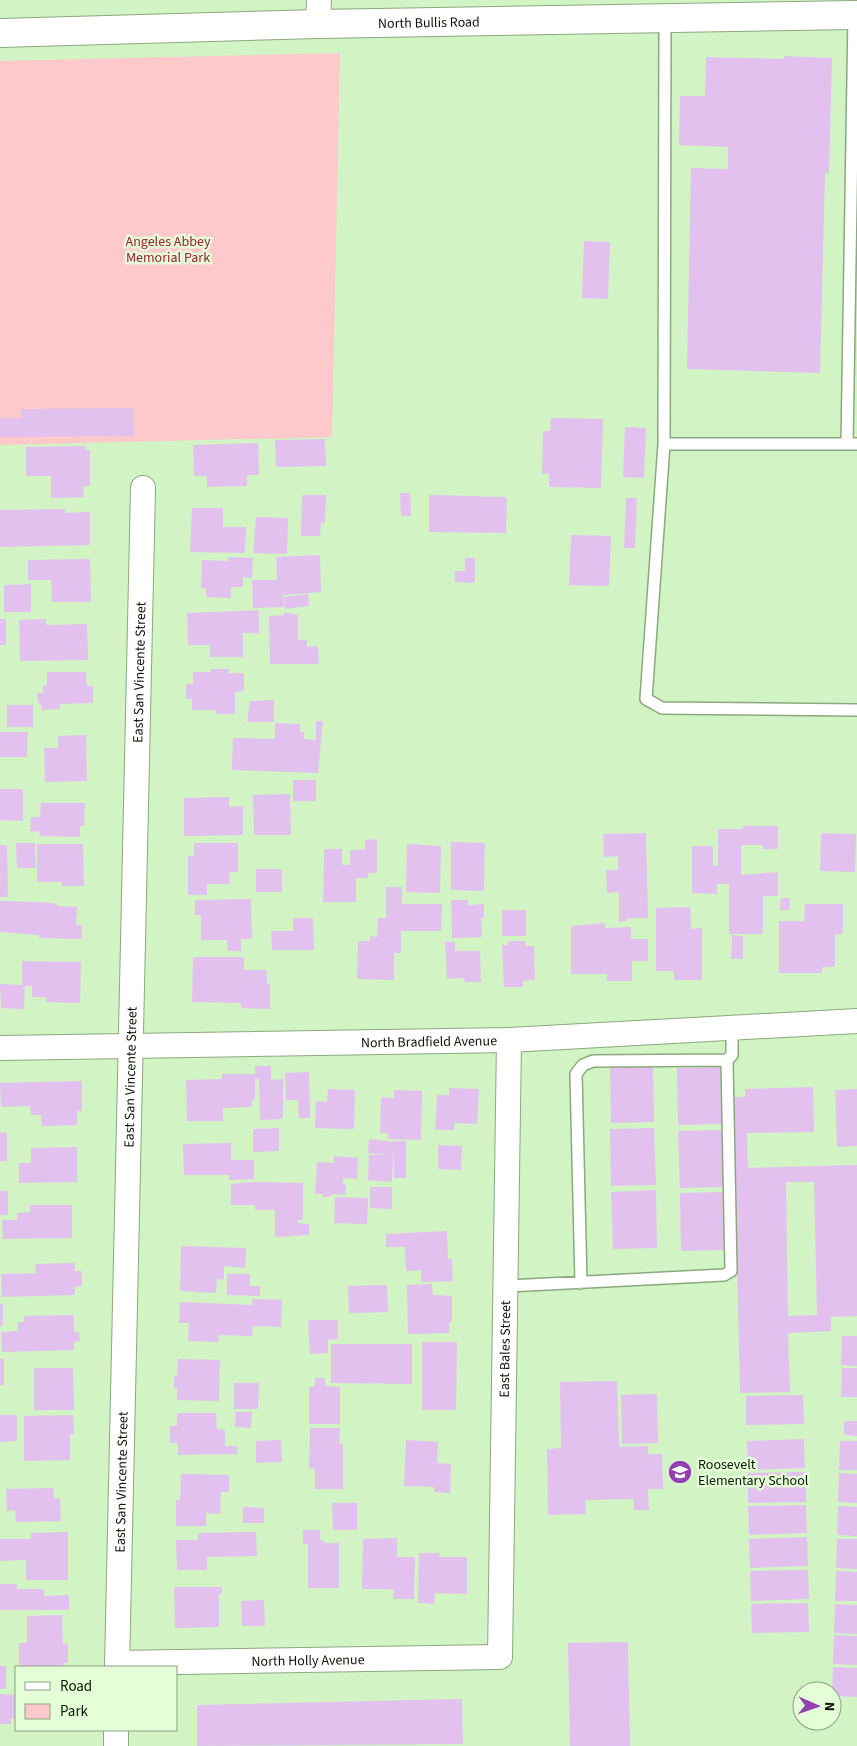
<svg xmlns="http://www.w3.org/2000/svg" width="857" height="1746" font-family="'Source Sans 3',sans-serif">
	<style>
		.green { fill: #fec9cb }
		.building { fill: #e2c1ef; fill-rule: evenodd }
		.lines { fill: none; stroke-linecap: round; stroke-linejoin: round }
		.service-casing { stroke: #8ba97e; stroke-width: 14 }
		.minor-casing { stroke: #8ba97e; stroke-width: 26 }
		.tertiary-casing { stroke: #8ba97e; stroke-width: 30 }
		.service { stroke: #fff; stroke-width: 11 }
		.minor { stroke: #fff; stroke-width: 24 }
		.tertiary { stroke: #fff; stroke-width: 28 }
		.labels { text-anchor: middle; stroke-width: 5; stroke-linejoin: round; paint-order: stroke }
		.street-label { font-size: 14px; fill: #0b1606; stroke: #e4fed8 }
		.park-label { font-size: 14px; fill: #991f36; stroke: #e4fed8 }
		.poi-label { font-size: 14px; fill: #0b1606; stroke: #e4fed8; text-anchor: start }
	</style>
	<rect width="100%" height="100%" fill="#d2f3c4"/>
	<path class="green" d="M340 53 332 437 0 445V61Z"/>
	<path class="building" d="M784 56 832 58 829 173H825L820 373 687 369 691 168 728 169V147L679 145 680 96H705L706 57 784 59Z
		M584 241 610 242 608 299 582 298Z
		M133 408 134 436 0 437V418H21V409Z
		M551 418 603 419 601 488 549 487V474H542L543 431H550Z
		M625 427 646 428 644 478 623 477Z
		M325 439 326 466 276 467 275 440Z
		M258 443 259 475H247V486L207 487V476H194L193 445Z
		M85 446V450H90V486H83L84 497 51 498V476H26V447Z
		M400 493H410L411 516H401Z
		M302 495H326L325 523H321L320 536H301Z
		M429 495 507 497 506 533 429 532Z
		M626 498H637L635 548H624Z
		M192 508H223V527H246L245 553 190 552Z
		M65 509V513L90 512V545L0 547V510Z
		M256 517 288 518 287 554 253 553Z
		M571 535 611 536 609 586 569 585Z
		M320 555 321 592 284 595 283 592 284 607 253 608 252 580H277L276 557Z
		M229 557 253 558 252 578 243 577V587H231V598L206 597V588H201L202 560 228 561Z
		M465 558H475V583L455 582V571H465Z
		M90 559 91 602H52L51 580H28V560Z
		M31 584V612H4V585Z
		M308 594 309 606 285 609 284 597Z
		M259 610V633H243V657H210V645H188L187 613Z
		M284 612 298 615V640H307V647L318 646 319 664H270L269 616 284 615Z
		M0 619H6V645H0Z
		M46 619V625L87 624 88 660 20 661 19 620Z
		M211 669H229L228 673H244V691L235 692V714H216V710H192V699H186V684H193V672H211Z
		M47 672H86L87 686H93V703L60 704V709L42 710 41 704 38 703 37 693H43V686L47 685Z
		M274 700V722H247L250 701Z
		M7 705H33V727H7Z
		M316 721H323L318 773 232 770 233 738 275 739V723L300 724V732H304V739L316 740Z
		M0 732H28L27 757H0Z
		M86 735 87 781 45 782 44 748H58V736Z
		M293 780H316V801H293Z
		M0 789H23V821L0 820Z
		M290 794 291 835H254L253 795Z
		M229 797V807L243 806V835L184 836V798Z
		M41 803H85L84 826H80V837L39 836 40 832 30 831 31 817H40Z
		M743 826H778V849H763V845H741V875L778 872V896H763V934H729V884H717V894L692 893V846H713V866H718V829H743Z
		M646 833 648 918H627V921L619 922V892L607 893 606 870H618V856L604 857 603 834Z
		M821 833 856 834 855 872 820 871Z
		M377 839V873H368V878H356V902H323L324 849H342V865H350V850H365V840Z
		M451 842 485 843 484 891 451 890Z
		M16 843H35L36 868H17Z
		M194 843H238V872H229L230 884H207V895H188V856H194Z
		M37 844H83L84 886H62V882H37Z
		M407 844 441 846 440 893 406 892Z
		M0 845H7L8 897H0Z
		M256 869H282V892H256Z
		M386 887H402V904H442L441 931H401V953H394V980L357 979 358 941H370V936L377 937 378 918H386Z
		M781 898H790L789 910H780Z
		M251 899 252 939H241V951H228L227 940H201V915H195V900Z
		M451 900H468V905L484 904V918H481L482 937 452 938Z
		M0 901 41 902 57 904V906L77 907 76 925H82V939L39 938V935L0 932Z
		M805 904H843V934H835V967H822V973H779V921H804Z
		M690 907 691 929 702 928V980H674V971H656V908Z
		M502 910H526V936H502Z
		M293 918H313L314 950H272L271 931H293Z
		M605 923V928L631 927V939H648V961H632V981H607V974H571V926Z
		M732 935 743 936V959H731Z
		M508 941H525L526 946H534L535 980 523 981V987H504L502 945H508Z
		M445 942H455V951H480L481 982H465L464 978 447 979Z
		M193 957H244V970H267V984H270V1009L241 1008V1003L192 1002Z
		M22 961 81 962 80 1003 46 1002V997H32V986H25L24 1009 1 1008 0 984 22 985Z
		M653 1064 654 1122 611 1123 610 1065Z
		M255 1066H271V1080L283 1079V1119L260 1120 259 1079H255V1099L252 1100V1107L223 1108V1121H187L186 1080 222 1079V1074H255Z
		M721 1067 722 1124 678 1125 677 1068Z
		M309 1072 310 1118H299L298 1100H286L285 1073Z
		M82 1081V1111H77V1125L42 1126 41 1115H31L30 1106 1 1107 0 1083Z
		M813 1087 814 1132 747 1133 748 1168 857 1165V1316L831 1317V1331L788 1333 790 1392 740 1393 733 1097H745V1089ZM786 1182H814L817 1315 788 1316Z
		M449 1088 479 1089 477 1124 454 1123V1130H435L437 1095H449Z
		M328 1089 355 1090 354 1129 315 1128 316 1101 327 1102Z
		M857 1089V1146L837 1147 835 1090Z
		M394 1090 422 1091 421 1140 388 1139V1133H380L381 1097 394 1098Z
		M279 1128V1151L253 1152V1129Z
		M654 1128 656 1185 611 1186 610 1129Z
		M722 1130 723 1187 680 1188 678 1131Z
		M7 1132V1161H0V1133Z
		M369 1139 394 1142 392 1182 368 1180 369 1155H386L368 1153Z
		M394 1141H406V1178H394Z
		M231 1143V1160H254V1179L229 1180V1175H184L183 1144Z
		M438 1145 462 1146 461 1170 438 1169Z
		M77 1147V1182L19 1183V1163H31V1148Z
		M334 1156 358 1158 357 1179 343 1178V1184L346 1185 345 1195 333 1194 328 1197H322L323 1194H315L317 1162 334 1163Z
		M252 1182 303 1183V1220H298V1223L309 1224V1235L275 1237V1210H255V1205H231V1184Z
		M370 1187H392V1209L370 1208Z
		M656 1190 657 1248 613 1249 611 1192Z
		M0 1191H8V1215H0Z
		M724 1192 725 1250 681 1251 680 1193Z
		M335 1197 368 1198 367 1224 334 1223Z
		M30 1205H72V1238L3 1239 2 1220H17V1213L30 1212Z
		M447 1231 448 1259H452L453 1281 421 1282V1270L406 1271 405 1247H386V1234Z
		M181 1246 246 1248 245 1268 224 1266V1280L217 1279 216 1293 180 1291Z
		M75 1263V1271H82V1286L75 1287V1295L2 1297 1 1274 36 1273 35 1264Z
		M227 1274H250V1286H260V1296L227 1295Z
		M432 1284 433 1295 452 1296V1322H449V1333L408 1334 407 1285Z
		M387 1285 388 1312 349 1313 348 1286Z
		M252 1299 282 1300 281 1327 253 1326 252 1336 219 1335V1342L188 1341 189 1323H179L180 1302 252 1305Z
		M0 1304H3V1326H0Z
		M74 1315V1332H79L80 1341 74 1342V1350L2 1352 1 1332 18 1331V1322H25L24 1316Z
		M308 1320H338V1339L328 1340V1353L310 1354Z
		M842 1336H857V1366L841 1365Z
		M422 1342H457L456 1410H422Z
		M331 1344H412V1384L331 1383Z
		M0 1359H4V1385H0Z
		M178 1359 220 1360 219 1401 177 1400V1388H174V1376H177Z
		M34 1368H73L74 1410H34Z
		M842 1368H857V1397H841Z
		M315 1378H325V1386L340 1387V1424H309V1387L315 1386Z
		M617 1381 619 1447 648 1446V1454H662L663 1489H648L649 1510H634V1499L585 1500 586 1514 548 1515 547 1449 561 1448 560 1382Z
		M234 1383H259L258 1409H234Z
		M657 1394 658 1443 622 1444 621 1395Z
		M803 1395 804 1424 746 1425V1396Z
		M236 1412H252L251 1428 235 1427Z
		M177 1413H216L217 1429 225 1430V1446H237V1454L178 1455V1443H170V1426H177Z
		M0 1415H17V1441L0 1442Z
		M73 1415 74 1434H70V1460L24 1461V1416Z
		M844 1421H857V1436L844 1435Z
		M310 1428H340L339 1443 343 1444V1489H315V1468L309 1469Z
		M804 1439 805 1468 748 1470 747 1441Z
		M281 1440 282 1462 256 1463V1441Z
		M406 1440 438 1442 437 1463 451 1464 450 1493 434 1492V1487L404 1486Z
		M840 1441H857V1470H839Z
		M806 1472V1502L748 1503V1473Z
		M839 1473 857 1474V1503L838 1502Z
		M181 1474 229 1475V1492H221L220 1514 206 1513V1526H176V1500H180Z
		M53 1488 54 1499 60 1498 61 1521 16 1522 15 1510 7 1511 6 1489Z
		M332 1503H357V1530H333Z
		M806 1505 807 1533 749 1535 748 1506Z
		M838 1506 857 1507V1536L837 1535Z
		M243 1507 264 1508V1523H243Z
		M303 1530H320V1540H324V1543H339V1588H308V1544H303Z
		M68 1532V1580H26V1560L0 1561V1539H31V1533Z
		M256 1532 257 1556 207 1557V1570H177L176 1540H198V1533Z
		M807 1537 808 1566 750 1568 749 1539Z
		M397 1538V1557H415L414 1599H393L394 1590 389 1589H362L363 1539Z
		M837 1539H857V1569L836 1568Z
		M419 1553H440L439 1557H467V1594L435 1593 434 1604 418 1603Z
		M808 1570 809 1599 751 1601 750 1571Z
		M836 1571 857 1572V1601H835Z
		M0 1584H17V1589H44V1596L69 1595V1610H0Z
		M174 1587H222V1594H219V1627L175 1628Z
		M264 1600 265 1626H242L241 1601Z
		M808 1603 809 1632 752 1633 751 1604Z
		M835 1604 857 1605V1634L834 1633Z
		M62 1615 63 1644 68 1643V1663H63V1667H19V1643H27V1616Z
		M834 1635 857 1636V1665L833 1664Z
		M628 1642 630 1746H570L568 1643Z
		M0 1666H6V1689H0Z
		M833 1667 857 1668V1697L832 1696Z
		M0 1694 16 1695V1719H11V1724H0Z
		M462 1699 463 1744 197 1746V1705Z"/>
	<g class="lines">
		<g class="service-casing">
			<path id="service" d="M665 18 664 444 646 699 662 708 857 710
				M664 444H857
				M847 444 854 16
				M581 1283 576 1074 583 1065 593 1061 727 1060
				M506 1286 724 1275 731 1271 727 1060 732 1055V1028"/>
		</g>
		<g class="minor-casing">
			<g id="minor">
				<path d="M318 24 319 0"/>
				<path id="s1" d="M0 1048 509 1040 857 1021"/>
				<path id="s2" d="M117 1663 500 1657 509 1040"/>
				<path id="s3" d="M117 1667 143 488"/>
				<path d="M116 1746V1730"/>
			</g>
		</g>
		<g class="tertiary-casing">
			<g id="tertiary">
				<path id="s4" d="M0 33 318 24 857 15"/>
			</g>
		</g>
		<use href="#service" class="service"/>
		<use href="#minor" class="minor"/>
		<use href="#tertiary" class="tertiary"/>
	</g>
	<defs>
		<g id="school-disc" transform="scale(1.25)"><circle r="9.5" fill="#9341b0" stroke="#e4fed8"/><path d="M0-5L7-2L0 1L-7-2ZM-4 1L0 2.5L4 1V4Q0 6-4 4Z" fill="#fff"/></g>
	</defs>
	<g fill-rule="evenodd">
		<use href="#school-disc" x="680" y="1472"/>
	</g>
	<g class="labels">
		<g class="street-label">
			<text dy="5" stroke="none"><textPath href="#s4" startOffset="429">North Bullis Road</textPath></text>
			<text dy="5" stroke="none"><textPath href="#s3" startOffset="995">East San Vincente Street</textPath></text>
			<text dy="5" stroke="none"><textPath href="#s1" startOffset="429">North Bradfield Avenue</textPath></text>
			<text dy="5" stroke="none"><textPath href="#s3" startOffset="590">East San Vincente Street</textPath></text>
			<text dy="5" stroke="none"><textPath href="#s2" startOffset="691">East Bales Street</textPath></text>
			<text dy="5" stroke="none"><textPath href="#s3" startOffset="185">East San Vincente Street</textPath></text>
			<text dy="5" stroke="none"><textPath href="#s2" startOffset="191">North Holly Avenue</textPath></text>
		</g>
		<g class="park-label">
			<text x="168" y="246">Angeles Abbey<tspan x="168" dy="16">Memorial Park</tspan></text>
		</g>
		<g class="poi-label">
			<text x="698" y="1469">Roosevelt<tspan x="698" dy="16">Elementary School</tspan></text>
		</g>
	</g>
	<rect x="15" y="1666" width="162" height="65" fill="#e4fed8" stroke="#8da184"/>
	<rect x="25" y="1682" width="25" height="8" fill="#ffffff" stroke="#8da184"/>
	<text x="60" y="1691" font-size="15" fill="#0b1606">Road</text>
	<rect x="25" y="1704" width="25" height="15" fill="#fec9cb" stroke="#8da184"/>
	<text x="60" y="1716" font-size="15" fill="#0b1606">Park</text>
	<g transform="translate(817 1706) rotate(92)"><circle r="24" fill="#e4fed8" stroke="#8da184"/>
	<path d="M0-4L9 19L0 12L-9 19Z" fill="#9341b0"/>
	<text y="-8" font-size="14" font-weight="bold" text-anchor="middle" fill="#0b1606">N</text>
	</g>
</svg>
